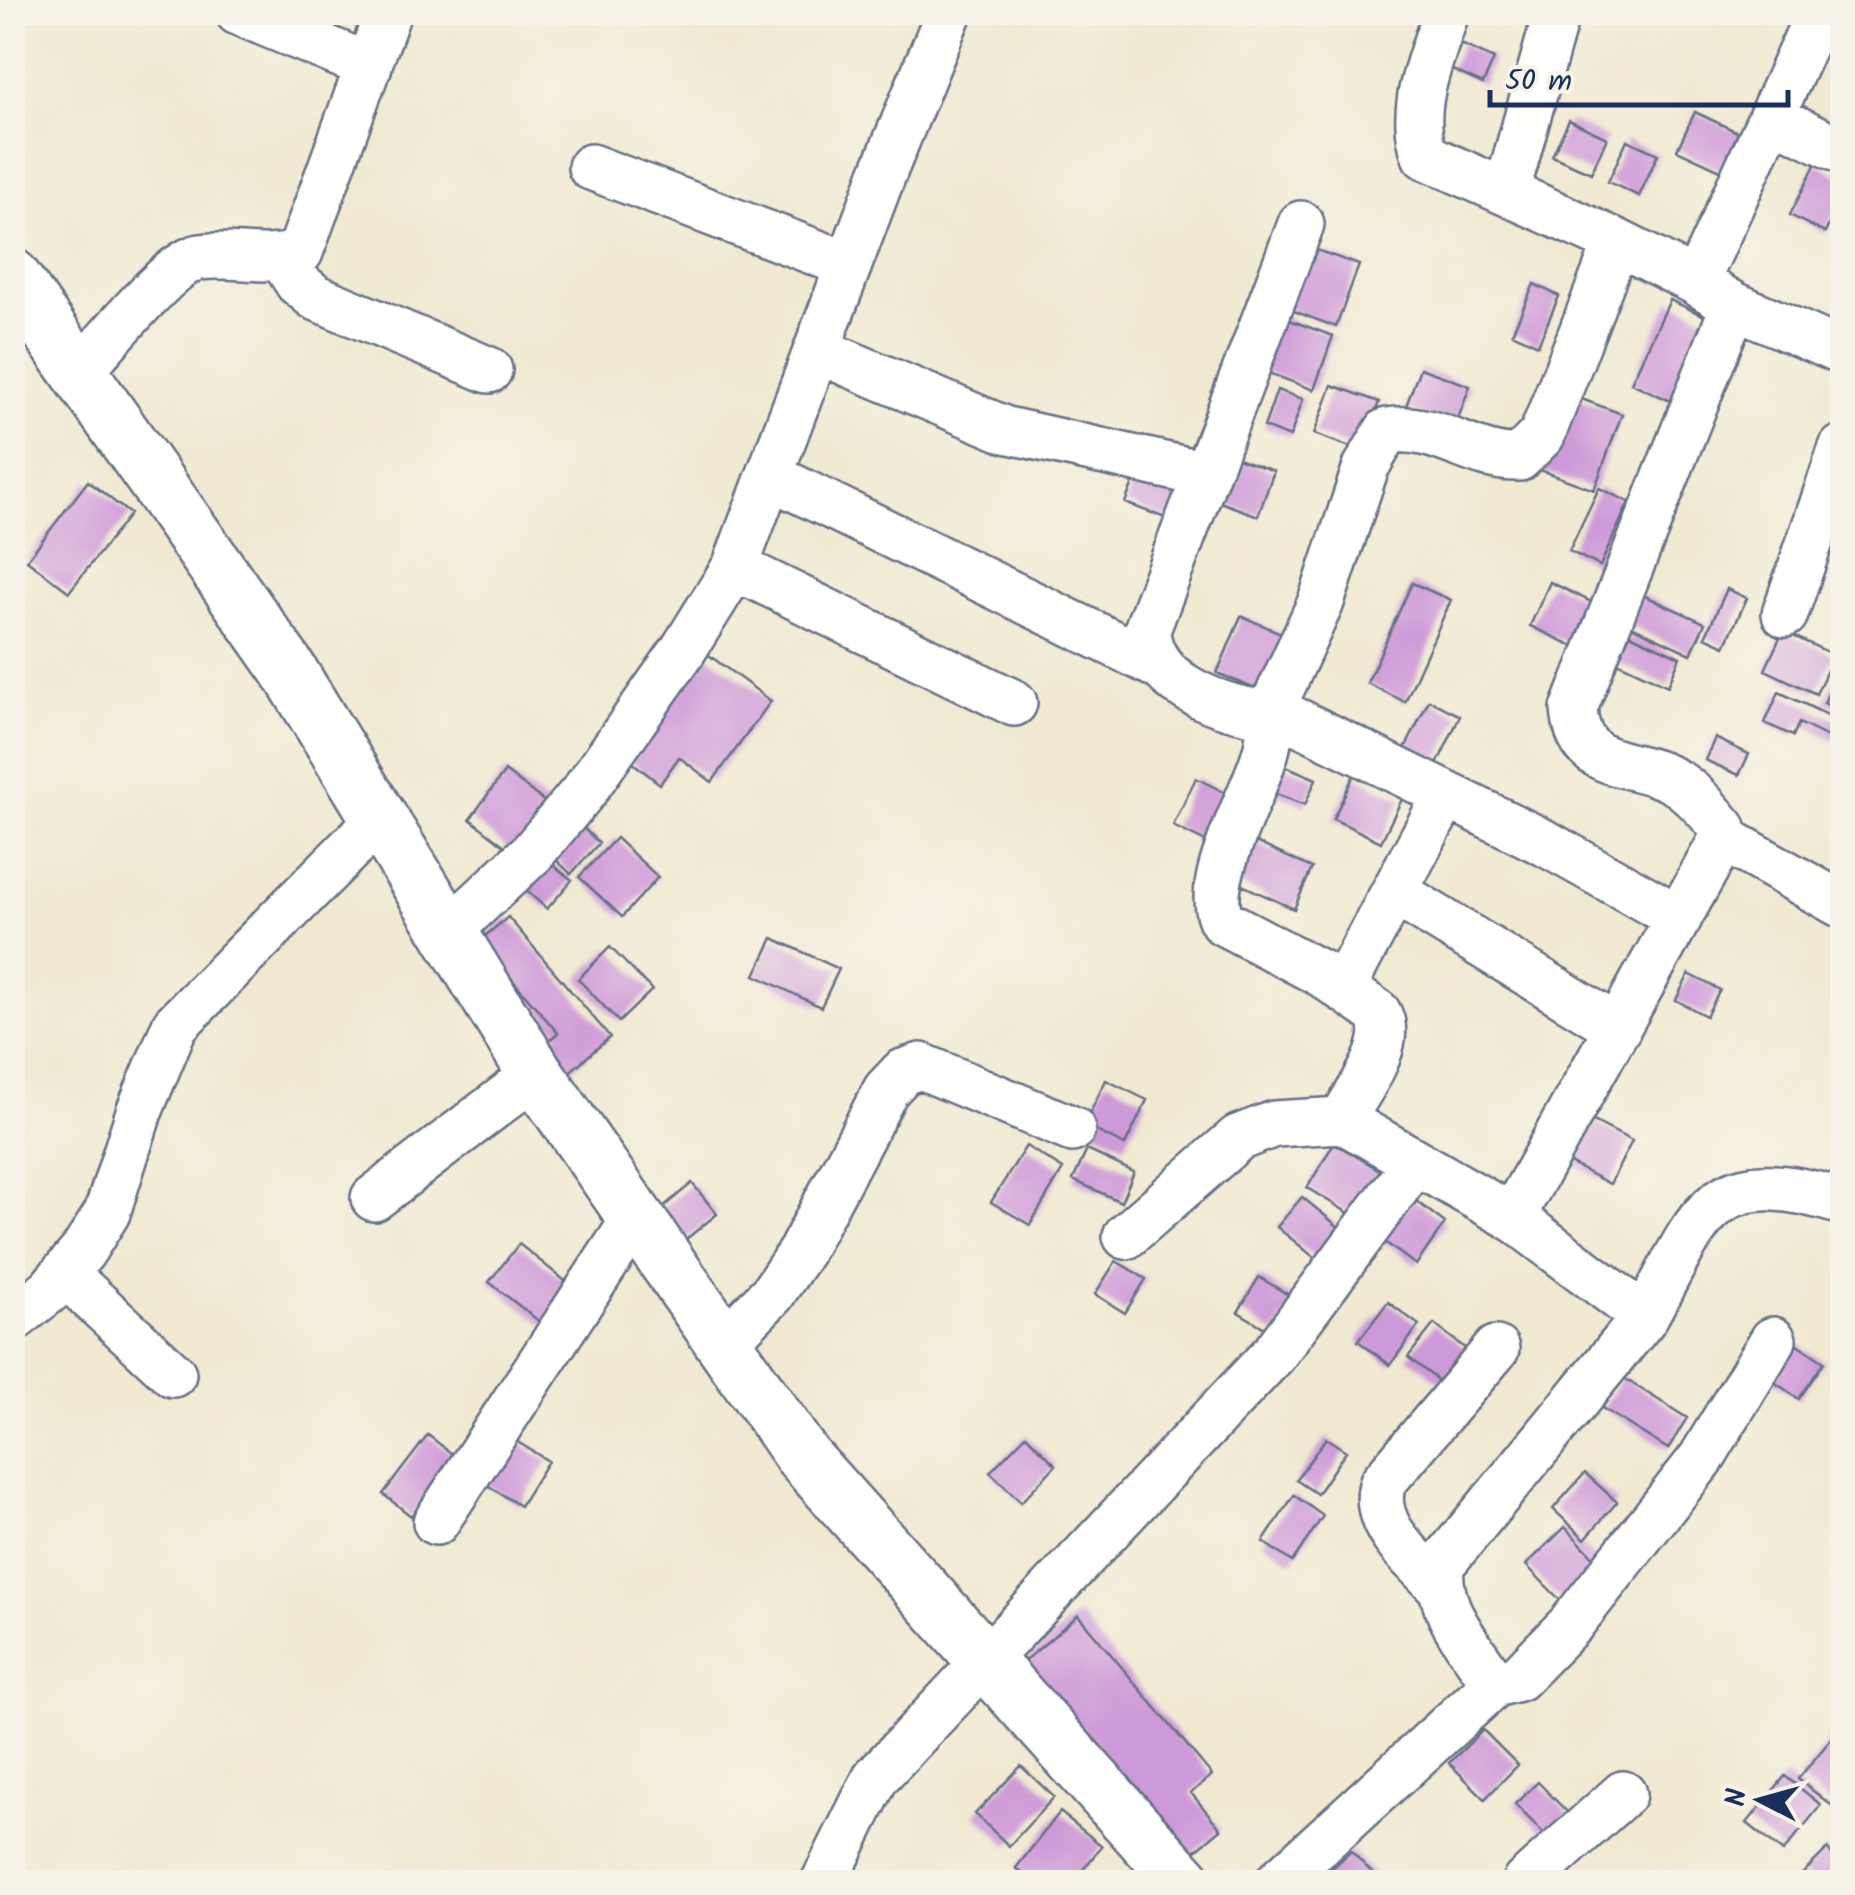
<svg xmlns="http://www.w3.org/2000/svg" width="1855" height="1895" font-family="Kalam,sans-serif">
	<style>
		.building { fill: #ce99d8 }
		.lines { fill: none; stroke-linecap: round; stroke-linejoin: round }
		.street-casing { stroke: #667086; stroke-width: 50 }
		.secondary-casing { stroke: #667086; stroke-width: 60 }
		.street { stroke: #fff; stroke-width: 45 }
		.secondary { stroke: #fff; stroke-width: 55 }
	</style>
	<rect width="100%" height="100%" fill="#f7f3e8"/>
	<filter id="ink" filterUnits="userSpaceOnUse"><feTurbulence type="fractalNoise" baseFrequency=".01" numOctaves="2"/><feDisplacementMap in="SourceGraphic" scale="20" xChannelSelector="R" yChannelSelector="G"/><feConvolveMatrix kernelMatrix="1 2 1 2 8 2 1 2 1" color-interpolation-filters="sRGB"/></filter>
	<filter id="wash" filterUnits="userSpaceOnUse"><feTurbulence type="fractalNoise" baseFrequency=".0048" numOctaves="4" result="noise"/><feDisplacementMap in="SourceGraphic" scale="40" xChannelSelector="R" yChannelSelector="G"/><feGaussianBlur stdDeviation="2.25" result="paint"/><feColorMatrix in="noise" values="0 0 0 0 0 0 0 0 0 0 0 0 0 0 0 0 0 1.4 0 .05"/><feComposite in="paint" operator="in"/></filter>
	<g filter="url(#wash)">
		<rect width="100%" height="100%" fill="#f1e9d1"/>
		<g id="blocks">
			<path class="building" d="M1461 44 1494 59 1483 84 1450 69Z
				M1695 112 1748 137 1731 175 1677 150Z
				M1569 120 1607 138 1591 173 1552 156Z
				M1627 140 1658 154 1639 196 1608 182Z
				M1816 163 1842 177V197L1825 233 1790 215Z
				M1305 246 1359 265 1336 327 1283 307Z
				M1534 284 1559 296 1538 345 1512 333Z
				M1670 300 1711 319 1673 402 1631 383Z
				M1279 316 1333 336 1314 390 1260 370Z
				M1420 368 1470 386 1455 427 1405 409Z
				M1332 385 1379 402 1361 451 1314 434Z
				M1277 390 1303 399 1290 437 1264 427Z
				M1568 394 1622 414 1594 490 1540 470Z
				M1226 454 1274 471 1258 516 1211 499Z
				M1137 472 1188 490 1176 522 1125 503Z
				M88 481 130 514 69 592 27 560Z
				M1599 488 1629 502 1600 566 1569 551Z
				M1550 582 1602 607 1582 650 1530 626Z
				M1412 583 1451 600 1405 702 1367 683Z
				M1727 589 1747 598 1725 646 1705 637Z
				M1643 595 1705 623 1691 654 1629 625Z
				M1241 616 1290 637 1267 694 1217 673Z
				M1783 631 1834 655 1816 694 1765 670Z
				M1630 634 1680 657 1668 686 1617 662Z
				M702 650 771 701 712 782 679 757 660 784 624 756Z
				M1842 662V712L1824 703Z
				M1779 692 1842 722 1836 741 1799 723 1793 736 1765 723Z
				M1429 700 1460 716 1429 781 1397 765Z
				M1715 738 1749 754 1739 775 1705 760Z
				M1274 761 1316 779 1305 805 1263 789Z
				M505 771 550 806 515 854 470 819Z
				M1354 775 1402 799 1381 842 1333 819Z
				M1196 778 1230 795 1208 843 1173 826Z
				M578 823 599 843 571 874 550 854Z
				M616 838 658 877 622 917 579 877Z
				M1251 840 1312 868 1294 909 1233 881Z
				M546 859 572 880 547 909 522 887Z
				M508 917 610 1037 565 1076 541 1048 558 1033 479 941Z
				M773 938 839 969 821 1007 755 975Z
				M610 947 652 990 619 1022 578 979Z
				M1689 974 1720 990 1706 1016 1676 1000Z
				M1106 1080 1147 1100 1125 1145 1084 1125Z
				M1584 1116 1632 1141 1610 1184 1562 1159Z
				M1334 1143 1383 1172 1357 1218 1307 1188Z
				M1026 1146 1063 1169 1030 1225 991 1202Z
				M1087 1150 1134 1172 1121 1202 1073 1180Z
				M692 1183 717 1214 669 1253 644 1223Z
				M1302 1197 1345 1232 1321 1263 1277 1227Z
				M1412 1198 1445 1223 1416 1265 1382 1240Z
				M519 1244 574 1288 545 1326 489 1282Z
				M1116 1261 1146 1279 1125 1313 1095 1294Z
				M1259 1277 1295 1299 1275 1334 1238 1312Z
				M1388 1302 1419 1325 1390 1365 1358 1341Z
				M1434 1324 1475 1356 1449 1389 1408 1357Z
				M1788 1338 1824 1362 1799 1399 1764 1375Z
				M1622 1377 1687 1418 1668 1449 1602 1408Z
				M505 1434 548 1461 520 1506 478 1479Z
				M428 1435 456 1457 411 1516 383 1494Z
				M1026 1435 1056 1465 1021 1502 990 1472Z
				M1326 1438 1346 1451 1317 1494 1296 1480Z
				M1585 1473 1617 1502 1585 1539 1553 1509Z
				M1294 1495 1323 1516 1292 1562 1263 1542Z
				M1565 1527 1601 1565 1562 1602 1526 1565Z
				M1078 1615 1212 1775 1191 1793 1221 1829 1182 1862 1019 1666Z
				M1483 1730 1518 1765 1485 1799 1449 1763Z
				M1836 1733 1842 1739V1790L1831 1805 1798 1779Z
				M1021 1766 1054 1797 1009 1846 975 1814Z
				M1785 1776 1821 1805 1783 1852 1747 1823Z
				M1538 1782 1569 1814 1547 1837 1515 1804Z
				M1060 1812 1102 1846 1073 1882H1034L1016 1868Z
				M1827 1849 1842 1864V1882H1810L1802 1874Z
				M1351 1851 1381 1882H1317Z"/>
		</g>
	</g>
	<g filter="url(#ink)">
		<use href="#blocks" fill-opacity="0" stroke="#667086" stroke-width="2.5"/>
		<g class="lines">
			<g class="street-casing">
				<path id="street" d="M238 12 369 66
					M1446 12C1432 59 1407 107 1425 156L1617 242
					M1819 12 1696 282 1734 305 1842 352
					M1772 117 1842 151
					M591 167 849 265
					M1507 190 1557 12
					M1301 224 1147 630C1149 682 1215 706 1260 713L1275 702 1321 602 1366 467 1387 431C1435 422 1473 460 1519 458L1542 435 1617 242 1696 282
					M282 258 298 283 315 297 489 370
					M817 350 1006 430 1204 474
					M78 373C103 347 170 261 200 257 235 252 266 265 300 252L388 12
					M772 477 1155 664
					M735 567 1014 703
					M1785 614 1842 448
					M1723 838V828C1710 813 1696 795 1679 784 1635 756 1579 776 1574 709L1734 305
					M1395 892 1618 1028
					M450 930 532 853 584 791 682 652 735 567 883 174 949 12
					M1343 987 1446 795
					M1342 1120C1357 1092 1396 1044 1378 1013L1322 974 1223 922C1198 885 1258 790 1267 747 1270 734 1270 720 1270 708L1547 844 1679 918
					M374 1198 536 1074
					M1126 1236 1238 1138 1274 1124 1342 1120 1512 1217
					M64 1273 173 1374
					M1645 1317C1702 1214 1709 1160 1842 1202
					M12 1320 50 1290 83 1251 107 1213 139 1112 175 1025 380 818
					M722 1345 772 1294 801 1251 886 1090 903 1072 921 1066 1072 1129
					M436 1522 636 1217
					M1439 1586C1412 1556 1369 1525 1383 1482L1496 1349
					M1495 1684C1472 1648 1436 1611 1441 1565L1645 1317 1512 1217 1723 838 1842 905
					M824 1882 876 1777 1274 1354 1415 1163
					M1278 1882 1495 1684 1518 1678 1571 1624 1701 1459 1773 1340
					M1525 1882 1623 1794"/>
			</g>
			<g class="secondary-casing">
				<path id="secondary" d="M12 277 288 669 536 1074 802 1456 1184 1882"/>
			</g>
			<use href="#street" class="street"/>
			<use href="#secondary" class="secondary"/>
		</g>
	</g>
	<rect width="1855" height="1895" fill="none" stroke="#f7f3e8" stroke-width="50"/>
	<g transform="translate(1760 1800) rotate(276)" stroke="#f7f3e8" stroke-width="8" paint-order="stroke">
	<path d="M0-8L18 38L0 25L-18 38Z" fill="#1b2f5e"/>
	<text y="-15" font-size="28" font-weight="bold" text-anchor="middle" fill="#1b2f5e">N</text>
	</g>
	<path d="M1490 90v15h298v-15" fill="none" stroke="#1b2f5e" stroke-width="5"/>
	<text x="1505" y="90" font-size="30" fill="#1b2f5e" stroke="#f7f3e8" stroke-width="8" paint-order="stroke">50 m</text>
</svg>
